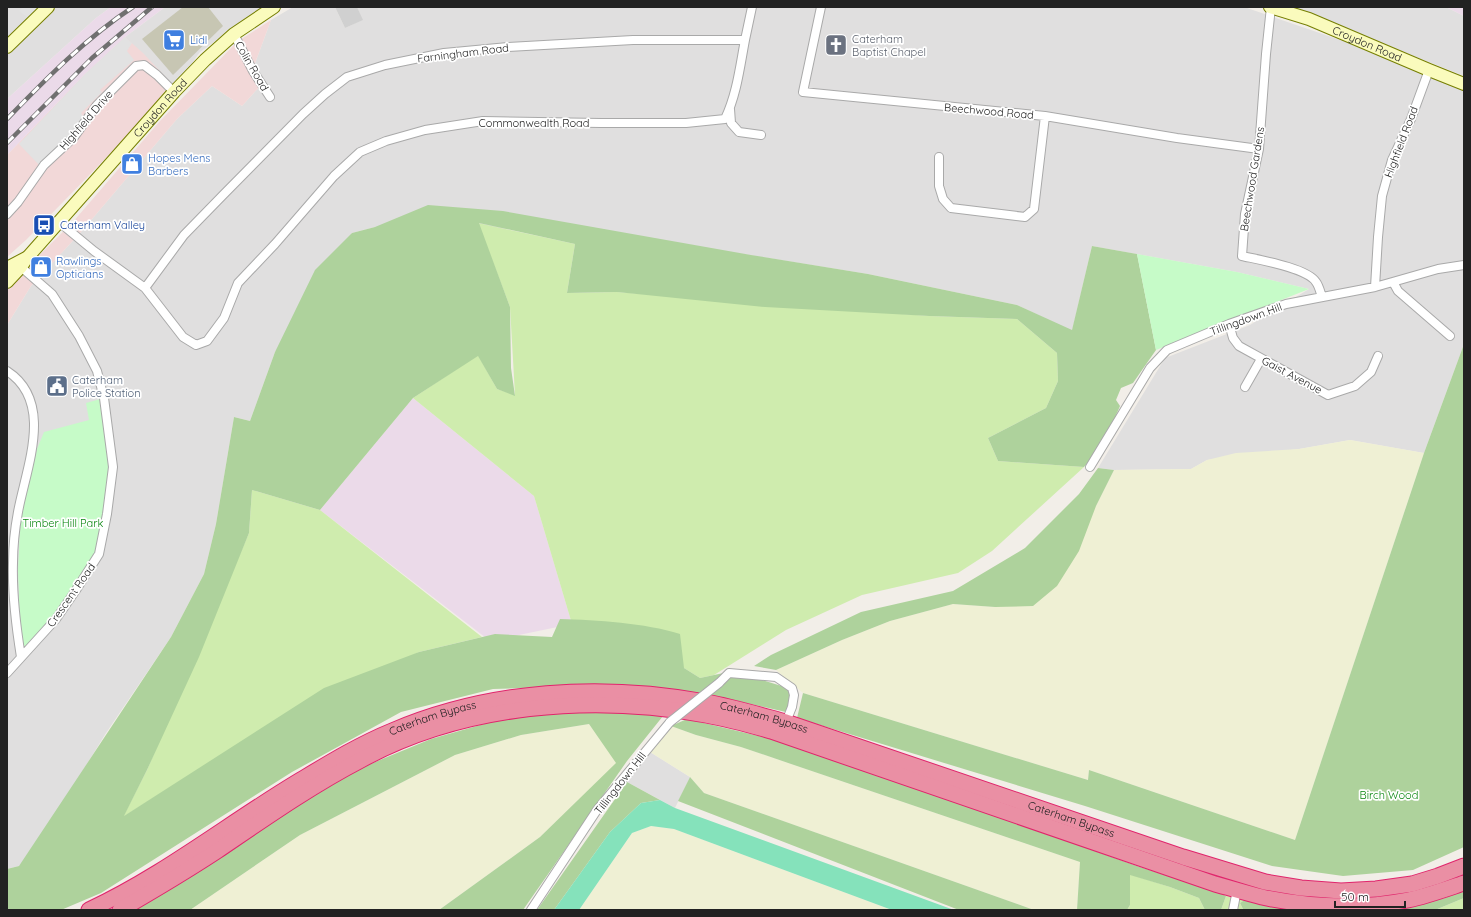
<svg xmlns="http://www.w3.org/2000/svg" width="1471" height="917" font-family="Quicksand,sans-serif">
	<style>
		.residential { fill: #e0dfdf }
		.commercial { fill: #f2d8d8 }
		.industrial { fill: #ebdae9 }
		.religious { fill: #d0d0d0 }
		.construction { fill: #c7c6b3 }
		.farmland { fill: #eff0d4 }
		.grass { fill: #cfecae }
		.forest { fill: #aed29c }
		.park { fill: #c6fbc8 }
		.pitch { fill: #85e2bb }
		.parking { fill: #e2e2e2 }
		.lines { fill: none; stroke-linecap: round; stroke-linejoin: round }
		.street-casing { stroke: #a9a9a9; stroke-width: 10 }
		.secondary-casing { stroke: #767f02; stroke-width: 14 }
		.highway-casing { stroke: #e0256c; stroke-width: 17 }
		.street { stroke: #fff; stroke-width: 8 }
		.secondary { stroke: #fafbbd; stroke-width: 12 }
		.highway { stroke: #ea8fa4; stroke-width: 15 }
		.rail-casing { stroke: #707070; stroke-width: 4.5 }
		.rail { stroke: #fff; stroke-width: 3; stroke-dasharray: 9; stroke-linecap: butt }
		.street-bridge-casing { stroke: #a9a9a9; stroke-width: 10; stroke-linecap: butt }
		.street-bridge { stroke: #fff; stroke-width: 8 }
		.labels { text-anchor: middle; stroke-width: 3.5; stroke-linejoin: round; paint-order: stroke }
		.worship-label { font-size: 11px; fill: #5b616d; stroke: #fff; text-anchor: start }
		.shop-label { font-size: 11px; fill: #366cbe; stroke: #fff; text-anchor: start }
		.street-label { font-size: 11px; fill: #222; stroke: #fff }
		.transit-label { font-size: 11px; fill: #164399; stroke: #fff; text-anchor: start }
		.service-label { font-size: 11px; fill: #4e5e75; stroke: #fff; text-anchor: start }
		.park-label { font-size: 11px; fill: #09860f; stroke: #fff }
	</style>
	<rect width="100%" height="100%" fill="#f2eee8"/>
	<path class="residential" d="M7 7H111L96 18 7 99Z
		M165 7H263L200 52 175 87 125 37Z
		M293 7H335L345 28 362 20 357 7H1237L1247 8 1346 42 1464 91V344L1424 453 1350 440 1299 449 1207 460 1191 469 1114 470 1098 468 1165 358 1250 325 1309 289 1237 272 1092 246 1072 331 1017 305 868 274 592 230 375 227 352 233 275 352 250 421 234 417 216 524 204 574 171 637 106 733 35 849 19 866 7 869V325L31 286 81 232 177 119 212 86 242 106 260 86 254 66 271 20Z
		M1291 7H1446L1464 16V76Z
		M650 752 690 777 675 808 627 782Z"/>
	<path class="commercial" d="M271 20 254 66 260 86 242 106 212 86 177 119 81 232 31 286 7 325V287L72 223 160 121 234 45 240 40Z
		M125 37 143 53 175 87 26 240 7 257V155L85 74Z"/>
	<path class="industrial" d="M111 7H165L125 37 85 74 7 155V99L96 18Z
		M1446 7H1464V16Z
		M413 398 534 496 572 624 490 641 320 510Z"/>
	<path class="religious" d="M335 7H357L363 20 345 28Z"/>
	<path class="construction" d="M183 7H208L223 26 173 75 142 39Z"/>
	<path class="farmland" d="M1350 440 1424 453 1295 840 1089 770 1088 780 803 693 776 670 842 640 890 621 953 604 995 607 1096 506 1114 470 1191 469 1207 460 1236 453 1299 449Z
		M589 724 617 763 540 837 439 910H190L300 835 455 755 521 735Z
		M671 726 696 735 741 747 1080 862 1077 910H1034L704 793 690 777 650 752Z
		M651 826 674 829 892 910H579L632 833Z"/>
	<path class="grass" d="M478 223 575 244 567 293 617 292 929 316 1017 319 1057 353 1058 381 1046 408 988 438 998 461 1084 467 992 551 958 573 862 595 786 630 714 675 700 678 684 668 572 624 534 496 413 398 478 355 497 389 515 395 510 307Z
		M252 490 320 510 482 637 419 652 196 771 123 817 147 770 249 533Z
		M1129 874 1170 887 1199 898 1205 910H1127L1130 905Z
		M1226 896 1246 899 1240 903 1243 909 1249 910H1221Z
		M1464 898V910H1435Z"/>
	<path class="forest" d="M428 205 503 211 751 255 868 274 1017 305 1072 330 1092 246 1137 254 1156 350 1133 383 1121 388 1116 400 1120 406 1104 443 1084 467 998 461 988 438 1046 408 1058 381 1057 353 1017 319 929 316 765 307 617 292 567 293 575 244 479 223 510 307 511 368 515 396 497 389 478 356 413 398 320 510 252 490 249 533 199 657 147 770 124 816 324 688 419 652 495 634 552 637 560 619C597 620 645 623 680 634L684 668 700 678 733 671 788 688 793 696 786 712 720 697 585 686 493 689 401 712 292 772 101 893 61 910H7V869L19 866 171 637 204 574 216 524 234 417 250 421 275 352 315 270 352 233 375 227Z
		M1464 344V847L1413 870 1343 876 1272 866 1085 806 797 718 803 693 1088 780 1089 770 1295 840 1424 453Z
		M1098 468 1114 470 1096 506 1079 551 1057 586 1033 606 995 607 953 604 890 621 842 640 776 670 754 666 771 655 861 612 953 591 1025 548 1079 494Z
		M563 710 631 711 663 716 627 761 523 910H439L540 837 616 763 589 724 521 735 455 755 300 835 190 910H131L284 813 363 767 431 739 491 722Z
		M687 719 767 738 922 789 1137 866 1220 893 1226 896 1221 910H1205L1199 898 1170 887 1130 875V905L1127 910H1077L1080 862 741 747 696 735 671 726Z
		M690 777 704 793 1034 910H959L678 801Z
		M627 782 660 800 641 803 610 832 554 910H537Z
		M1464 889V898L1435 910H1394L1445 898Z
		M1246 899 1298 910H1249L1243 909 1240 903Z"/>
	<path class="park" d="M1137 254 1237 272 1309 289 1156 350Z
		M104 398 113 467 99 554 76 590 21 657 18 570 20 530 21 515 37 449 44 432 89 420 86 403Z"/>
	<path class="pitch" d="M660 800 675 808 954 910H892L674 829 651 826 632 833 579 910H554L610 832 641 803Z"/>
	<path class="parking" d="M23 7H48L33 22 19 11Z
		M125 37 132 43 127 51 134 60 100 90 102 92 81 113 83 117 80 124 40 166 19 144 85 74Z"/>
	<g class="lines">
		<g class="street-casing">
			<path id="street" d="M821 7 803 92 1045 116 1177 138 1259 149
				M1271 7 1266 54 1259 149 1245 214 1242 256C1260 260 1307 268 1316 282 1319 286 1320 291 1322 297
				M234 34 253 71 270 97
				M730 109 731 123 739 132 761 135
				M939 157V186L943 199 951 208 1025 217 1034 209 1045 116
				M7 214 18 202 44 165 74 137 97 105 136 66 144 65 157 75 174 92
				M59 222 94 251 145 288 183 337 196 345 207 341 224 318 238 283 275 244 334 176 360 152 386 141 425 130 483 121 601 123H686L725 119C737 94 740 66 745 40
				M1393 282 1398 291 1450 336
				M1375 287 1378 237 1382 196 1392 160 1411 119 1429 70
				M145 288 184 235 224 194 303 114 325 94 347 77 385 65 444 53 508 47 633 40H745L752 7
				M1229 324 1233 338 1239 346 1328 395 1355 386 1371 372 1378 356
				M7 371C55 402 26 468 18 512 15 528 13 547 13 563 12 595 16 626 21 657
				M1245 387 1261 359
				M1090 467 1150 368 1167 350 1229 324 1286 304 1375 287 1438 269 1464 265
				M7 673 56 619 76 590 99 554 107 514 113 467 104 398 97 371 79 336 52 294 21 267
				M719 683 729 673 776 677 792 688 794 695 792 707 786 722
				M531 910 597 810 670 722
				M1233 910 1237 890"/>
		</g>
		<g class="secondary-casing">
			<g id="secondary">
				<path id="s1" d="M1270 7 1309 19 1429 70 1464 84"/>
				<path d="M7 47 48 7"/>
				<path d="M7 268 26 258"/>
				<path id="s2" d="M7 282 21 267 27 258 174 92 205 60 234 34 274 7"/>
			</g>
		</g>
		<g class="highway-casing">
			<g id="highway">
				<path id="s3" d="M89 910C164 875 229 823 299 781 329 763 360 744 392 731 490 689 602 683 706 702 733 707 760 715 786 722L1183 857 1265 882 1301 888 1341 891 1376 889 1412 884 1438 876 1464 866"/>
				<path d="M120 910C153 891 185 872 217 851 264 819 311 786 361 760 464 704 592 694 706 715 728 719 750 725 771 731L1215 884C1230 888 1246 893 1262 897 1309 907 1361 909 1408 900 1427 896 1446 889 1464 883"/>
			</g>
		</g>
		<use href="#street" class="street"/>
		<use href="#secondary" class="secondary"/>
		<use href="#highway" class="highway"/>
		<g class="rail-casing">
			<path id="rail" d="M7 119C47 78 86 38 133 7
				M7 143 92 58 152 7"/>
		</g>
		<use href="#rail" class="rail"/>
		<g class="street-bridge-casing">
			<path id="street-bridge" d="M670 722 719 683"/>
		</g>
		<use href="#street-bridge" class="street-bridge"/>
	</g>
	<defs>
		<g id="supermarket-square" transform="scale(1.15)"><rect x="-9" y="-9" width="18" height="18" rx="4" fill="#3f7fe0" stroke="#fff"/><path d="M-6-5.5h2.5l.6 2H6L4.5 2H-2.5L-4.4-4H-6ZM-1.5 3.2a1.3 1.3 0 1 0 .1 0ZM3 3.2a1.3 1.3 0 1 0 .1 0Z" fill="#fff"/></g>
		<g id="church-square" transform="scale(1.15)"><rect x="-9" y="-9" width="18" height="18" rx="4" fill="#6b7280" stroke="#fff"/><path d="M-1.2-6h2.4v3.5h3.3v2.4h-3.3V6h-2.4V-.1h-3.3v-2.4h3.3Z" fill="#fff"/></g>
		<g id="shop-square" transform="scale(1.15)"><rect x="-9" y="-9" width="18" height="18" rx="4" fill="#3f7fe0" stroke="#fff"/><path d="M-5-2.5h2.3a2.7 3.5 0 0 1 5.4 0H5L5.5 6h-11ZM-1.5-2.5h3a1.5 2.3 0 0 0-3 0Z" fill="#fff"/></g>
		<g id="bus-square" transform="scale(1.15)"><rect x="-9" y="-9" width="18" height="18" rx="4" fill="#1a4fb4" stroke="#fff"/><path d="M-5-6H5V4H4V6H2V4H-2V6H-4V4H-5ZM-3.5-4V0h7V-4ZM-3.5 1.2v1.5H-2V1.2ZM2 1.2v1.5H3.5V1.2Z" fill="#fff"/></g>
		<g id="civic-square" transform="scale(1.15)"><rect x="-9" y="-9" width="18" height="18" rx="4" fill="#5c6f8a" stroke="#fff"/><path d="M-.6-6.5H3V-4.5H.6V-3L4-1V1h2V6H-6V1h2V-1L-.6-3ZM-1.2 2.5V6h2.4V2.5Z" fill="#fff"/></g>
	</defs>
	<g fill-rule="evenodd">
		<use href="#supermarket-square" x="174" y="40"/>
		<use href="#church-square" x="836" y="45"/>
		<use href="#shop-square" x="132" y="164"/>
		<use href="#bus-square" x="44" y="225"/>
		<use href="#shop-square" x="41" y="267"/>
		<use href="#civic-square" x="57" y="386"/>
	</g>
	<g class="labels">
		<g class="worship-label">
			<text x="852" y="43">Caterham<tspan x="852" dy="13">Baptist Chapel</tspan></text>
		</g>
		<g class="shop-label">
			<text x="190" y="44">Lidl</text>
			<text x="148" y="162">Hopes Mens<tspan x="148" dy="13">Barbers</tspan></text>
			<text x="56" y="265">Rawlings<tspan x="56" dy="13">Opticians</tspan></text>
		</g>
		<g class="street-label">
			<text dy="4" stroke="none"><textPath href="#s1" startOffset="104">Croydon Road</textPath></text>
			<text transform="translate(463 53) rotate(-7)" y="4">Farningham Road</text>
			<text transform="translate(252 66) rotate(60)" y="4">Colin Road</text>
			<text dy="4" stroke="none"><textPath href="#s2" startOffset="232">Croydon Road</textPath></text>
			<text transform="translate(989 111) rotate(5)" y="4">Beechwood Road</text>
			<text transform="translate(86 120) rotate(-49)" y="4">Highfield Drive</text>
			<text x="534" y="127">Commonwealth Road</text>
			<text transform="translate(1401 142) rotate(-69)" y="4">Highfield Road</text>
			<text transform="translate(1252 179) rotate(-81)" y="4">Beechwood Gardens</text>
			<text transform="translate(1246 319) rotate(-20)" y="4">Tillingdown Hill</text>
			<text transform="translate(1292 375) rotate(28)" y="4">Gaist Avenue</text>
			<text transform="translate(71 595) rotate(-55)" y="4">Crescent Road</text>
			<text dy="4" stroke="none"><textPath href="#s3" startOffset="732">Caterham Bypass</textPath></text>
			<text dy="4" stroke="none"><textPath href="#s3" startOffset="395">Caterham Bypass</textPath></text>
			<text transform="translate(620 783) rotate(-52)" y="4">Tillingdown Hill</text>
			<text dy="4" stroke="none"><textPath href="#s3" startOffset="1056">Caterham Bypass</textPath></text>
		</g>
		<g class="transit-label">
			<text x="60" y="229">Caterham Valley</text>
		</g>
		<g class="service-label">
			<text x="72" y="384">Caterham<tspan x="72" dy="13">Police Station</tspan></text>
		</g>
		<g class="park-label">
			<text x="63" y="527">Timber Hill Park</text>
			<text x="1389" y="799">Birch Wood</text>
		</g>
	</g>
	<rect width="1471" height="917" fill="none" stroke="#222222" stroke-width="16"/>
	<path d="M1335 901v6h70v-6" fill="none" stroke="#222222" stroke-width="2"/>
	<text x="1341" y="901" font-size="12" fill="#222222" stroke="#ffffff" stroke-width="3" paint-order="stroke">50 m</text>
</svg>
